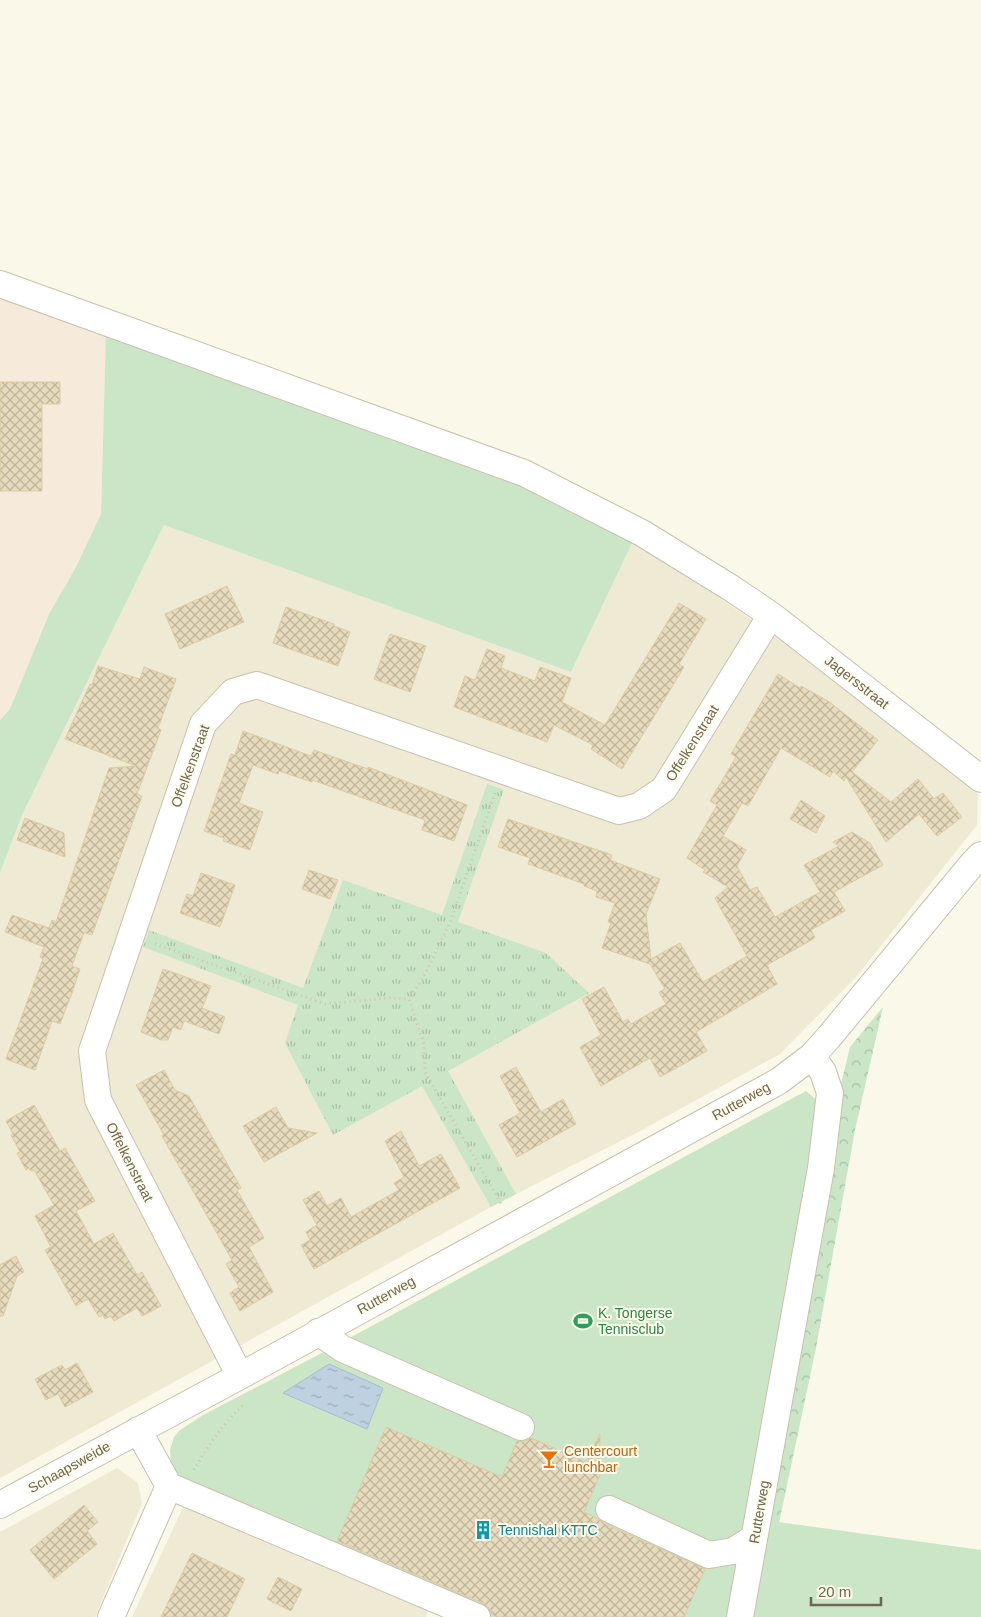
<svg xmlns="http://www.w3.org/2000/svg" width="981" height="1617" font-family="Helvetica,sans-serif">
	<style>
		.residential { fill: #eeead4 }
		.commercial { fill: #f6ebda }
		.grass { fill: #cae6c7 }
		.forest { fill: url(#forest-crowns) }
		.park { fill: url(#park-tufts) }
		.water { fill: url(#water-ripples); stroke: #a5bdd2 }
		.building { fill: url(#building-cross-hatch); stroke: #ddcba4 }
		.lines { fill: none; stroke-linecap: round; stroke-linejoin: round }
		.minor-casing { stroke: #c8c1ad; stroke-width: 28 }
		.path { stroke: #d1c4a5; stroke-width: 3; stroke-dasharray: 1 4; stroke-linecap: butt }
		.minor { stroke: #fff; stroke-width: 26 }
		.labels { text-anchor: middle; stroke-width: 4; stroke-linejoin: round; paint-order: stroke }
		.street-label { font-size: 14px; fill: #71654f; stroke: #fdfced }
		.leisure-label { font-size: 14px; fill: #27864d; stroke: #fdfced; text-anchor: start }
		.food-label { font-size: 14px; fill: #c56008; stroke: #fdfced; text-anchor: start }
		.culture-label { font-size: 14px; fill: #0d838f; stroke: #fdfced; text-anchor: start }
	</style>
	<defs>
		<pattern id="forest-crowns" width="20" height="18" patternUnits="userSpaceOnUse" patternTransform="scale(1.25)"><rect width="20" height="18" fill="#cae6c7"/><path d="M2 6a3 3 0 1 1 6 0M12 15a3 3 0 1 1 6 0" fill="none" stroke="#a8bea4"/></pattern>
		<pattern id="park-tufts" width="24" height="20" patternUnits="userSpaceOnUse" patternTransform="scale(1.25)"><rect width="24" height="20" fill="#cae6c7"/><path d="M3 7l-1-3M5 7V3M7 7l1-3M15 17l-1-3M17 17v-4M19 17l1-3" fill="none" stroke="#a8bea4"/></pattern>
		<pattern id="water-ripples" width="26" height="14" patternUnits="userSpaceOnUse" patternTransform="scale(1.25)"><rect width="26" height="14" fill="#bed1e1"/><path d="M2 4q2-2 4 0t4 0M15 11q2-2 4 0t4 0" fill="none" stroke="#9fadb9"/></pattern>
		<pattern id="building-cross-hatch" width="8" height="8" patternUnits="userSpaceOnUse" patternTransform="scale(1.25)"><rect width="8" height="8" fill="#e7dbbd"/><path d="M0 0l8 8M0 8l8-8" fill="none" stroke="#c0b59c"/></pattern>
	</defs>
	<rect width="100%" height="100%" fill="#faf8e8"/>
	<path class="residential" d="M164 525 571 672 634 539 848 686 978 792 977 825 857 976 780 1054 642 1130 491 1207 0 1478V873L22 815Z
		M117 1468 138 1483 142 1503 95 1617H0V1532Z
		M185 1503 429 1608 426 1617H132Z"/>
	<path class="commercial" d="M0 289 106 328 101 514 76 567 49 614 10 709 0 720Z"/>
	<path class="grass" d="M106 328 531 481 634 539 571 672 164 525 22 815 0 873V720L10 709 49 614 76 567 101 514Z
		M806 1091 818 1101 792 1288 736 1617H489L185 1488 171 1464 170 1450 174 1437 180 1430 203 1415 318 1355Z
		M764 1520 981 1550V1617H751Z"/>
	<path class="forest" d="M883 1007 855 1130 816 1348 779 1523 764 1520 838 1096 850 1047Z"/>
	<path class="park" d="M487 784 504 790 458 922 546 953 589 993 448 1071 516 1194 491 1207 422 1086 333 1135 285 1043 298 1005 143 947 149 930 303 988 343 880 442 915Z"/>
	<path class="water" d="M329 1364 383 1388 367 1429 283 1393Z"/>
	<path class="building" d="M0 382H60V404H42V491H0Z
		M227 586 244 622 180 649 165 614Z
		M679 603 706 619 679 664 684 667 622 769 591 749 593 745 554 725 547 742 454 707 465 676 475 680 487 649 505 656 501 668 535 681 540 667 571 678 562 702 605 725Z
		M286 607 334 624V626L350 632 338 666 273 643Z
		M390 634 426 646 410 692 374 679Z
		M98 666 140 679 144 667 176 679 158 728 161 730 137 794 142 796 92 935 84 933 78 949 72 966 80 969 72 993 60 1024 52 1021 35 1070 6 1059 43 959 40 957 44 947 5 932 12 915 49 928 52 920 56 922 109 768 136 766 65 739 90 684 92 685Z
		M778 674 800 688 801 686 828 701 878 740 852 772 891 802 918 779 934 799 943 793 962 817 937 836 919 814 886 842 846 777 844 781 833 771 830 777 781 748 748 806 742 803 723 836 746 850 737 866 750 890 757 887 775 917 820 892 804 865 839 846 833 842 852 832 870 843 883 865 834 892 845 911 811 930 815 938 767 965 777 984 696 1032 707 1051 660 1077 650 1058 601 1086 580 1047 601 1035 582 999 604 987 623 1022 628 1019 631 1024 666 1004 659 992 665 989 650 964 602 948 611 923 608 922 615 903 596 897 597 891 584 886V884L528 864 530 858 498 847 508 819 612 855 610 860 660 879 646 914 651 959 680 943 703 982 747 956 715 898 728 887 703 872 705 870 687 858 717 805 710 801 736 757 731 754Z
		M243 731 311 756 314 750 368 769V767L467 805 454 841 422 830 425 820 312 780V782L279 771 278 774 253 765 239 803 263 812 250 850 223 841 224 838 204 831 231 754 235 755Z
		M801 800 825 816 816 833 790 819Z
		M25 818 64 833 65 857 17 840Z
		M309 870 338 880 330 899 302 889Z
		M201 873 235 885 220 927 180 913 187 894 193 896Z
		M163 969 211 986 202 1008 225 1017 219 1034 184 1021 181 1030 173 1027 168 1040H161L141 1032Z
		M516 1067 541 1112 563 1099 576 1124 517 1157 499 1125 520 1113 500 1076Z
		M164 1070 175 1090 189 1096 241 1188 237 1190 264 1238 249 1247 273 1292 240 1311 230 1293 239 1287 226 1264 232 1260 162 1136 164 1135 136 1085Z
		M34 1105 60 1151 65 1148 95 1201 76 1211 94 1244 113 1233 137 1275 142 1272 161 1306 142 1316 137 1308 114 1321 111 1316 105 1319 103 1315 99 1317 88 1299 76 1306 45 1250 51 1247 35 1216 54 1205 34 1170 31 1171 29 1168 26 1170 17 1153 20 1152 11 1135 13 1134 6 1121Z
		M276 1107 288 1128 317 1133 264 1162 243 1126Z
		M401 1131 419 1166 441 1154 460 1188 314 1269 301 1245 310 1240 306 1232 317 1225 303 1200 319 1191 327 1206 341 1198 351 1217 399 1190 394 1183 404 1177 385 1141Z
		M16 1256 24 1272 17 1276 3 1316H0V1265Z
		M77 1363 93 1392 65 1407 58 1394 46 1400 35 1379 62 1365 65 1370Z
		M386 1427 502 1477 517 1441 523 1442 531 1438 586 1462 600 1434V1475L584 1512 597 1518 603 1523 705 1569 684 1617H497L492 1615 489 1608 483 1603 337 1541Z
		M84 1505 98 1522 87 1531 97 1544 54 1579 30 1550Z
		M192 1553 245 1579 227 1617H161Z
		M278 1577 302 1589 291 1611 267 1599Z"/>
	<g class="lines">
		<g class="minor-casing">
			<path id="minor" d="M0 284 524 473 642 533 731 588 771 615 981 779
				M318 1332 343 1349 521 1427
				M240 1376 98 1100 92 1051 203 724 233 692 257 685 619 811 639 806 664 789 771 615
				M169 1486 477 1617
				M0 1505 240 1376 779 1081 812 1056 829 1037 973 863 981 855
				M609 1509 709 1555 733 1551 754 1538
				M111 1617 169 1486 138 1430
				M740 1617 821 1168 830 1093 823 1072 812 1056"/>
		</g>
		<path class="path" d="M495 793 451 920 425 974 409 999 424 1044 425 1072 502 1205
			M155 944 325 1004 389 998 409 999
			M194 1470C208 1445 223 1424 243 1405"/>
		<use href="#minor" class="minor"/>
	</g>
	<defs>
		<g id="stadium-bare" transform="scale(1.5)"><path d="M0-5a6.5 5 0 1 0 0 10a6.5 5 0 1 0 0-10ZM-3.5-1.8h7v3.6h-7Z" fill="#2e9e5b" stroke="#fdfced" stroke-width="2.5" paint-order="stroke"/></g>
		<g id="bar-bare" transform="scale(1.5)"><path d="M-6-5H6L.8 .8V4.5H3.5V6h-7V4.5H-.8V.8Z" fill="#e8710a" stroke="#fdfced" stroke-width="2.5" paint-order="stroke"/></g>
		<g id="building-bare" transform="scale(1.5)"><path d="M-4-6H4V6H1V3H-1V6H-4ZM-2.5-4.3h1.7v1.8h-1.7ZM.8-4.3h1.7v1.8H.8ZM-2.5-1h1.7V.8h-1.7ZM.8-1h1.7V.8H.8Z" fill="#0f9aa8" stroke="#fdfced" stroke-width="2.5" paint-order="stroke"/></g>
	</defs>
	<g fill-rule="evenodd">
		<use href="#stadium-bare" x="583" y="1321"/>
		<use href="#bar-bare" x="549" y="1459"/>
		<use href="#building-bare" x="483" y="1530"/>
	</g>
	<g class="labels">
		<g class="street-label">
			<text transform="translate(857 682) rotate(38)" y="5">Jagersstraat</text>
			<text transform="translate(692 743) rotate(-58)" y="5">Offelkenstraat</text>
			<text transform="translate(190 766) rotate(-70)" y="5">Offelkenstraat</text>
			<text transform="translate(741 1101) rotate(-29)" y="5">Rutterweg</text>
			<text transform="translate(130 1162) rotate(63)" y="5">Offelkenstraat</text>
			<text transform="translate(386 1295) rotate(-29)" y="5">Rutterweg</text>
			<text transform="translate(69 1467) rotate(-29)" y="5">Schaapsweide</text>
			<text transform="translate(759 1512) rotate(-80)" y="5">Rutterweg</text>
		</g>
		<g class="leisure-label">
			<text x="598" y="1318">K. Tongerse<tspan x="598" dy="16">Tennisclub</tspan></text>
		</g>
		<g class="food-label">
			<text x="564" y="1456">Centercourt<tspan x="564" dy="16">lunchbar</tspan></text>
		</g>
		<g class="culture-label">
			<text x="498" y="1535">Tennishal KTTC</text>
		</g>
	</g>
	<path d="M811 1597v8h70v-8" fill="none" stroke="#71654f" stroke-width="2.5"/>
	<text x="818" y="1597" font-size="15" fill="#71654f" stroke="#fdfced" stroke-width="4" paint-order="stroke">20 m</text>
</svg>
